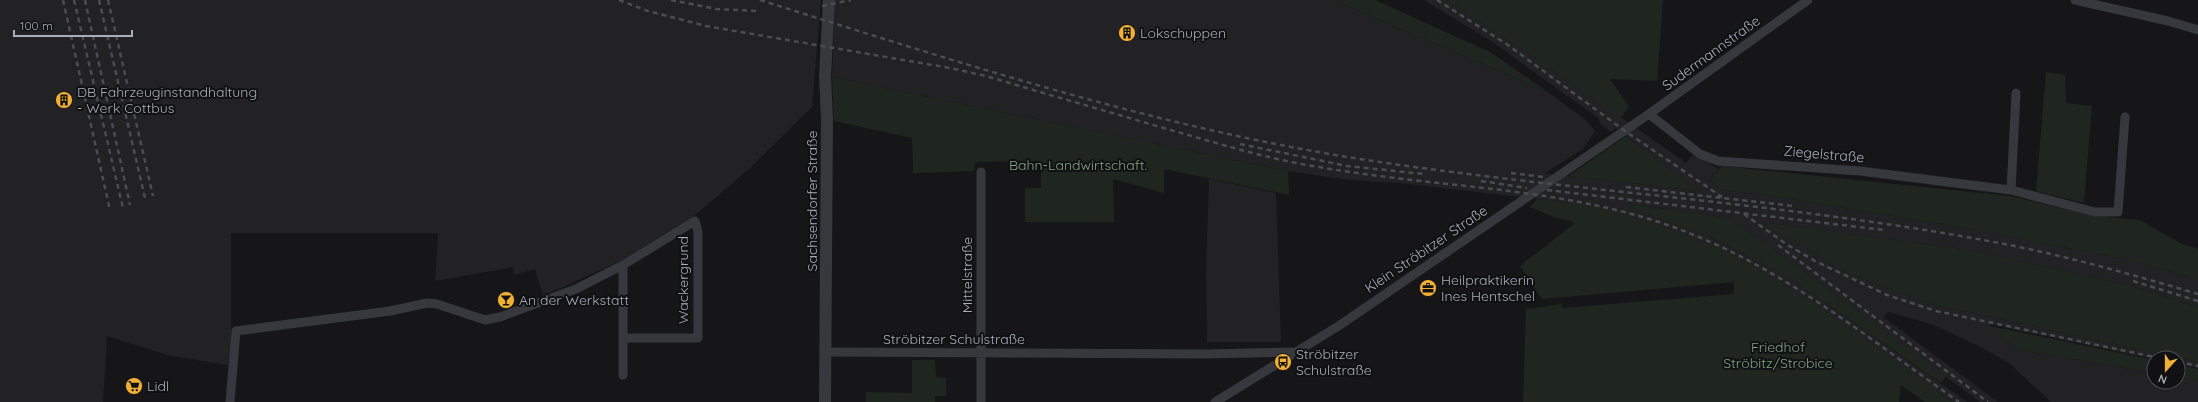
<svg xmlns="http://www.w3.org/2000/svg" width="2198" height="402" font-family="Quicksand,sans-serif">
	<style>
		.built { fill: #222225 }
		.green { fill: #1e261f }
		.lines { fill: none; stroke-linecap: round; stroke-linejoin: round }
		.minor { stroke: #37383d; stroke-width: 9 }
		.tertiary { stroke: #37383d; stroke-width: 12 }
		.rail { stroke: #4a4c52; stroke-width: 2.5; stroke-dasharray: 5 4; stroke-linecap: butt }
		.labels { text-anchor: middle; stroke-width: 4; stroke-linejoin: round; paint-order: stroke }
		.poi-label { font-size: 14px; fill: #a8adb8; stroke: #111113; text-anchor: start }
		.street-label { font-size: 14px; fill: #a8adb8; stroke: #111113 }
		.park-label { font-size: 14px; fill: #7fa381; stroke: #111113 }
	</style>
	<rect width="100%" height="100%" fill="#161618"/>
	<path class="built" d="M0 0H821L812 107 750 168 693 217 620 261 543 296 535 269 514 275V267L435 281 438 233H231V341L228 365 171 356 107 336 103 402H0Z
		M835 0H1333L1548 92 1586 120 1595 131 1583 149 1545 173 1697 191 1616 128 1611 132 1601 125 1598 118 1494 43 1424 0H1446L1550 67 1686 163 1694 153 1718 169 1709 180 1721 190 1772 196 1953 226 2135 261 2198 280V307L2128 285 1971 250 1764 222 1841 270 1888 289 1936 305 2198 362V368L2178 364V358L2154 359 1990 324V326L2018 350 2154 373V382H2178V377L2198 380V402H2051L2009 363 1981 347 1931 324 1888 312 1883 317 1998 402H1980L1730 218 1625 203 1648 215 1708 236 1788 277 1967 402H1952L1781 282 1748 263 1709 245 1632 218 1594 208 1548 200 1399 183 1349 180 1288 171 832 77Z
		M1209 179 1276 193 1281 342H1207L1206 272Z"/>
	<path class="green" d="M1333 0H1375L1490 52 1548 92Z
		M1446 0H1663L1657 81 1610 79 1629 107 1620 118 1550 67Z
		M2046 72 2065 75 2066 103 2092 106 2084 203 2036 191Z
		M832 77 1288 171 1289 195 1164 169V193L1113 179 1114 222H1025V188H1041V161L975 162 974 171 913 173 912 138 834 121Z
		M1626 136 1698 191 1569 176Z
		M1722 166 2010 196 2093 216 2140 220 2182 244 2198 249V280L2135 261 1953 226 1772 196 1721 190 1709 180Z
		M1537 199C1614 205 1716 240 1781 282 1840 319 1896 362 1952 402H1925L1901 385 1899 402H1523L1526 309 1562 304V308L1734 294V282L1542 299 1520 266 1575 223 1554 217 1530 207Z
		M1624 203 1730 218 1946 376 1941 383 1788 277 1708 236 1648 215Z
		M1763 222 1971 250 2128 285 2198 307V362L1936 305 1888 289 1841 270Z
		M1989 326 2154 360V373L2018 350Z
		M912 360H935L936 377 946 378V396H935V402H866V392L912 393Z
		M2178 365 2198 369V380L2178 377Z"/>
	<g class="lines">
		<path class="minor" d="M2075 0 2168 21 2198 30
			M1649 114 1700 154 1718 161 1860 171 2011 190 2095 212H2118L2125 117
			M981 172V402
			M2011 190 2016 93
			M623 265V375
			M826 352 1204 354 1296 352
			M230 402 236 331 390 311 427 303 437 304 485 320 500 317 576 289 623 265 695 221 698 232V338H624
			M1215 402 1340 325 1649 114 1808 0"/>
		<path class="tertiary" d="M825 402 827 118 825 76 829 0"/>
		<path class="rail" d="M63 0 110 210
			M74 0 123 208
			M85 0 130 205
			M99 0 145 198
			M108 0 153 196
			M619 0 648 11 706 26 950 68 986 76C1046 94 1106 111 1167 129 1217 143 1267 159 1319 167 1442 189 1571 186 1689 233 1788 272 1872 341 1959 402
			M671 0 716 9 757 11
			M760 0C958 62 1155 127 1360 159 1567 191 1777 202 1983 240 2056 253 2127 273 2198 294
			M1437 0 1508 45 1625 131 1722 197
			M822 6 851 0
			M1240 144 1347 166 1424 174
			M1511 173 1543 177
			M1481 181 1527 188
			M1626 187 1793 206
			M1547 190 1884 230
			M1744 214 1786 244 1815 261 1887 295 1936 311 2159 358
			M1778 245 1988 402
			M2133 281 2198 301
			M2178 362 2198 366"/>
	</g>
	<defs>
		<g id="building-disc" transform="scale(0.9)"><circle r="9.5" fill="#f2b134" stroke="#111113"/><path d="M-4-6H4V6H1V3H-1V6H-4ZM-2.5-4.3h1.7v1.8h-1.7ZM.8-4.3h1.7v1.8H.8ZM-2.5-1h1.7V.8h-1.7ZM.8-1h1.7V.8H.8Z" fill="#111"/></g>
		<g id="office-disc" transform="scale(0.9)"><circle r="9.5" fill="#f2b134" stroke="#111113"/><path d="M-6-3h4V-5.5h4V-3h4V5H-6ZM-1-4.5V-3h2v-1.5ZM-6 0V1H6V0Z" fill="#111"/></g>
		<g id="bar-disc" transform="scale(0.9)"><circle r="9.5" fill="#f2b134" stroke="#111113"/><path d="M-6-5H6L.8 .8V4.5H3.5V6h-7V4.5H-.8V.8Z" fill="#111"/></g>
		<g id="bus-disc" transform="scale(0.9)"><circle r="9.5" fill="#f2b134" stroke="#111113"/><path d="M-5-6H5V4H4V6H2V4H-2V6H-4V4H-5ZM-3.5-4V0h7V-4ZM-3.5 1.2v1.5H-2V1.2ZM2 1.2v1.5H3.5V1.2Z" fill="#111"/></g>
		<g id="supermarket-disc" transform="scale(0.9)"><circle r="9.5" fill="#f2b134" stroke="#111113"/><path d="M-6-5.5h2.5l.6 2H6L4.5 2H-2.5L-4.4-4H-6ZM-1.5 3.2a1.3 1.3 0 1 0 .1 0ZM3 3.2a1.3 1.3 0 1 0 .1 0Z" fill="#111"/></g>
	</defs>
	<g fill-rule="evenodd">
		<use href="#building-disc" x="1127" y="33"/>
		<use href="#building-disc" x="64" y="100"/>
		<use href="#office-disc" x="1428" y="288"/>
		<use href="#bar-disc" x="506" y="300"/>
		<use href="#bus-disc" x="1283" y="362"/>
		<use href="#supermarket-disc" x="134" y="386"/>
	</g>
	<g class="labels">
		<g class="poi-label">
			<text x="1140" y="38">Lokschuppen</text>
			<text x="77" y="97">DB Fahrzeuginstandhaltung<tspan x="77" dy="16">- Werk Cottbus</tspan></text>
			<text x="1441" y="285">Heilpraktikerin<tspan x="1441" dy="16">Ines Hentschel</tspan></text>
			<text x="519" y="305">An der Werkstatt</text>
			<text x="1296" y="359">Ströbitzer<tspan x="1296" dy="16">Schulstraße</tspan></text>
			<text x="147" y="391">Lidl</text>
		</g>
		<g class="street-label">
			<text transform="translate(1711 53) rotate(-36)" y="5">Sudermannstraße</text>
			<text transform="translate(1824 154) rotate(5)" y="5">Ziegelstraße</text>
			<text transform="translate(812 201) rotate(-90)" y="5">Sachsendorfer Straße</text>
			<text transform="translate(1426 249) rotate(-34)" y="5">Klein Ströbitzer Straße</text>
			<text transform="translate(967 275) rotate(-90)" y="5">Mittelstraße</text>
			<text transform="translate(683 280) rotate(-90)" y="5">Wackergrund</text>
			<text x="954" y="344">Ströbitzer Schulstraße</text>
		</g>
		<g class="park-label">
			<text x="1078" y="170">Bahn-Landwirtschaft.</text>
			<text x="1778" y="352">Friedhof<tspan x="1778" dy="16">Ströbitz/Strobice</tspan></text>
		</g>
	</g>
	<g transform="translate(2166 370) rotate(201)"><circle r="19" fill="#111113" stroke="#4d4f55"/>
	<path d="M0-3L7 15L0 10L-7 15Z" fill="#f2b134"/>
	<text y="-6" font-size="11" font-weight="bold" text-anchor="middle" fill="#a8adb8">N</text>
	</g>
	<path d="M14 30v6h118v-6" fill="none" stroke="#a8adb8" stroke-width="2"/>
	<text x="20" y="30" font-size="12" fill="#a8adb8" stroke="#111113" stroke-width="3" paint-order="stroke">100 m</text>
</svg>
